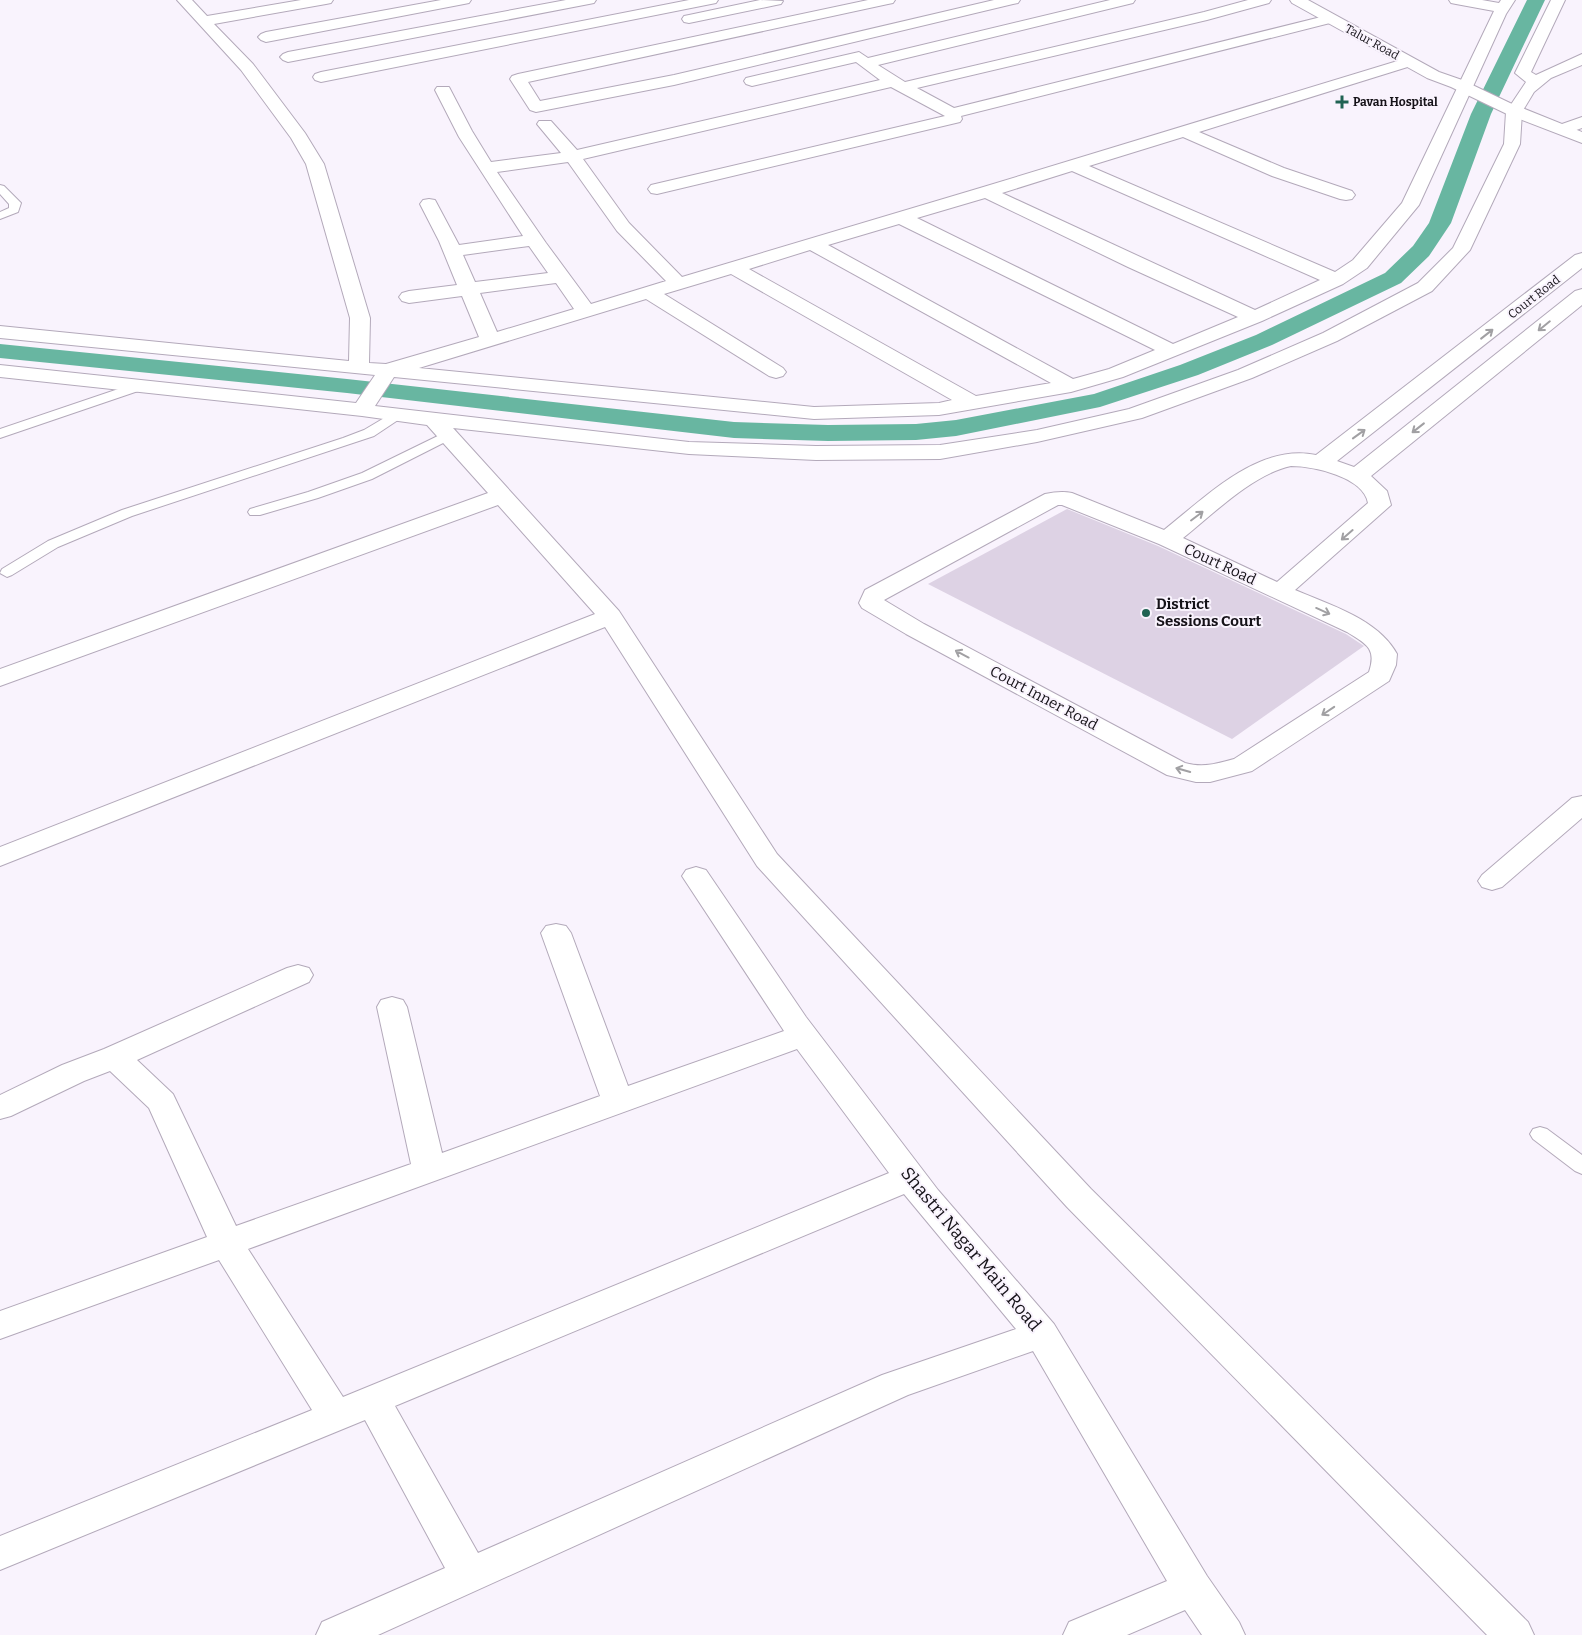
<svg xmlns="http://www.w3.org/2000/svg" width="1582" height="1635" font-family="Bitter,serif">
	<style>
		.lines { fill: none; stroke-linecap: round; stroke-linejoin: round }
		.canal { fill: #68b6a1; fill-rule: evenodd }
		.building { fill: #ddd2e4 }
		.service-casing { stroke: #b3a9ba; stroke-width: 2 }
		.minor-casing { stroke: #b3a9ba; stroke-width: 2 }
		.tertiary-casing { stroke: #b3a9ba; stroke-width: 2 }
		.primary-casing { stroke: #b3a9ba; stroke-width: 2 }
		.service { fill: #fff; fill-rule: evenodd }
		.minor { fill: #fff; fill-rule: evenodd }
		.tertiary { fill: #fff; fill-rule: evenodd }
		.primary { fill: #fff; fill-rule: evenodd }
		.oneway { stroke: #a1a0a3 }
		.poi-dot { fill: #206353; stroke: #f9f3fd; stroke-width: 2 }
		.labels { text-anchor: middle; stroke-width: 4; stroke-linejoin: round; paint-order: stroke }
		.far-street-label { font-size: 12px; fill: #151218; stroke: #f9f3fd }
		.far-poi-label { font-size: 12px; font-weight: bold; fill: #151218; stroke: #f9f3fd; text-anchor: start }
		.street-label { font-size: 15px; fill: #151218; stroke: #f9f3fd }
		.poi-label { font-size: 15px; font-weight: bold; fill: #151218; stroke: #f9f3fd; text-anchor: start }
		.near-street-label { font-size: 18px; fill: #151218; stroke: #f9f3fd }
	</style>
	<rect width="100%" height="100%" fill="#f9f3fd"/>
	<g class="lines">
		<path class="canal" d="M1527 0H1545L1491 114 1451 223 1429 256 1401 283 1272 345 1198 375 1100 407 956 436 916 440 828 441 734 438 347 393 0 358V344L347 379 734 422 828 425 916 424 956 420 1094 394 1180 365 1256 335 1385 273 1413 246 1429 223 1471 114Z"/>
	</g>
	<path class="building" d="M1067 509 1158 546 1346 634 1364 646 1232 739 928 584Z"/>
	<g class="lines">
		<g class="service-casing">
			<path id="service" d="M0 185 4 186 21 203 18 212 0 219V212L9 208V204L0 194Z
				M139 382 144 383 146 386 144 389 0 438V429Z
				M396 411 403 415 401 418 374 436 132 516 58 547 12 575 7 577 0 573 2 569 48 541 122 510 343 438 364 430Z
				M448 431 455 435 453 438 372 479 318 498 260 515H250L248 512 250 509 308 492 362 473Z
				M1540 1127 1547 1129 1582 1155V1174L1575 1171 1533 1139 1530 1134 1533 1129Z"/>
		</g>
		<g class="minor-casing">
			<path id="minor" d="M177 0H192L207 16 301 0H333L331 3 326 4 214 24 253 64 305 133 324 164 370 318 369 363 386 364 479 337 462 296 409 303 402 301 399 297 402 293 409 291 457 285 439 241 420 204 423 200 429 199 435 200 459 245 523 236 459 137 435 90 437 87H449L472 131 491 162 561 153 537 124 539 121H551L577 150 880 80 856 62 752 86 746 84 744 81 746 78 859 52 868 58 1110 0H1135L1133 3 878 65 905 82 1204 12 1248 0H1271L1269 3 1207 20 917 88 954 108 1329 15 1334 16 1336 19 1334 22 961 116 962 119 960 122 657 194 651 193 648 189 651 185 945 116 891 87 583 159 629 223 682 277 980 188 1404 59H1414L1417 62 1414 65 1199 132 1284 168 1352 191 1355 195 1352 199 1346 200 1340 199 1272 176 1183 137 1089 166 1335 272 1353 260 1402 203 1494 11 1456 4 1451 3 1449 0H1482L1499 3 1501 0H1515L1506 14 1419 205 1367 268 1343 284 1262 321 1123 377 1071 392 939 415 814 419 394 377 375 406 689 442 816 446 940 445 1037 430 1129 409 1238 370 1323 333 1418 283 1453 248 1504 144 1506 112 1526 82 1515 73 1551 0H1565L1531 72 1536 75 1582 54V65L1551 78 1534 92 1522 112 1520 144 1470 250 1432 291 1337 341 1252 378 1142 418 1037 442 940 459 816 460 689 454 453 428 619 611 777 854 1091 1189 1528 1622 1534 1635H1487L1067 1207 757 866 605 627 0 866V847L595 614 498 505 0 686V669L488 493 427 425 362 416 0 377V365L356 403 375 375 0 338V326L349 361 350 318 306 164 291 138 241 70ZM568 162 617 231 666 281 591 304 546 243 497 172ZM1072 171 1320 280 1255 310 1002 193ZM985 198 1128 267 1238 317 1173 344 917 218ZM899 224 1155 350 1109 369 1073 379 828 245ZM529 246 548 273 475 282 463 255ZM810 250 1051 383 976 396 749 269ZM731 274 952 400 939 403 814 407 419 368 646 299 769 376 776 378 783 376 786 372 783 368 664 294ZM556 283 574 309 497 332 480 293Z
				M441 0H471L469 3 464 4 266 42 261 40 258 37 261 34 266 32Z
				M566 0H596L594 3 589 4 288 62 283 60 280 57 283 54 288 52Z
				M689 0H718L716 3 321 82 315 80 313 77 315 74 321 72Z
				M760 0 783 1 781 4 776 5 689 23 684 22 682 19 684 16 689 15Z
				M868 0H895L893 3 888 4 528 82 540 101 674 75 994 0H1020L1018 3 1013 4 674 85 536 112 530 110 510 79 512 76 518 74Z
				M1582 117V128L1568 133 1562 132 1560 128 1562 124Z
				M1582 796V818L1502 887 1492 890 1482 887 1478 881 1482 875 1572 798Z
				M696 867 706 870 806 1017 938 1190 1054 1324 1207 1576 1239 1622 1245 1635H1202L1185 1610 1127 1635H1063L1069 1622 1167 1581 1033 1351 908 1395 378 1635H316L322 1622 445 1568 365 1420 0 1570V1536L312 1410 219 1260 0 1339V1311L207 1237 149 1108 110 1071 84 1081 11 1116 0 1119V1095L62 1065 104 1049 287 968 298 965 309 968 313 975 309 982 137 1060 173 1094 236 1226 411 1164 377 1007 381 1000 392 997 403 1000 407 1007 442 1153 600 1096 541 933 546 926 556 924 566 926 571 933 628 1086 784 1031 682 876 686 870ZM797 1049 889 1173 343 1397 248 1249ZM904 1194 1016 1329 882 1375 478 1553 395 1406Z"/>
		</g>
		<g class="tertiary-casing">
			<path id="tertiary" d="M1582 253V268L1337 461 1354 467 1575 291 1582 289V305L1371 476 1387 491 1391 505 1295 590C1330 605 1378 619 1397 654L1396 665 1389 681 1252 771 1210 782H1196L1167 775 906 634 862 608 859 603 865 590 1045 494C1055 492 1062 491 1072 493L1164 530C1207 496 1258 443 1316 455L1575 255ZM1291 466C1313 466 1364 477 1368 503L1277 582 1183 538C1213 514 1253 474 1291 466ZM1058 505H1062L1159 544 1347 632C1366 644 1377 648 1369 672L1234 759C1216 764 1203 768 1185 763L924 624 884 600Z"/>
		</g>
		<g class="primary-casing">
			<path id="primary" d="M1290 0H1308L1439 72 1462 80 1510 103 1582 132V143L1509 115 1451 87 1427 78 1292 3Z"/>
		</g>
		<use href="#service" class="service"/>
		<use href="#minor" class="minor"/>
		<use href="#tertiary" class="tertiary"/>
		<use href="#primary" class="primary"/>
	</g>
	<defs><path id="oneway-shaft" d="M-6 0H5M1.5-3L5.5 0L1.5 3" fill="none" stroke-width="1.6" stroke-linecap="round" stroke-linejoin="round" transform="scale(1.25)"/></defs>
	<g class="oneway">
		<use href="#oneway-shaft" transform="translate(1544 326) rotate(141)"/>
		<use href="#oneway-shaft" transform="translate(1487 334) rotate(-38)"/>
		<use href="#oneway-shaft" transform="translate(1418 428) rotate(142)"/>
		<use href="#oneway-shaft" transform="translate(1359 434) rotate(-36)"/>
		<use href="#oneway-shaft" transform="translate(1197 516) rotate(-37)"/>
		<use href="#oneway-shaft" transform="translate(1347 535) rotate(139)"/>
		<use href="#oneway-shaft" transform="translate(1323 611) rotate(24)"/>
		<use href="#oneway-shaft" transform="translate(962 654) rotate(-152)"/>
		<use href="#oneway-shaft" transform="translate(1328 711) rotate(146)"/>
		<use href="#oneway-shaft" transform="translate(1183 770) rotate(-164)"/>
	</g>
	<g class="poi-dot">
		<path d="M1339.5 94.5h5v5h5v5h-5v5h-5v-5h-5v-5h5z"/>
		<circle cx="1146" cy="613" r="5"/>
	</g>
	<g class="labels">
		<g class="far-street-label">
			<text transform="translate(1372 42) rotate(29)" y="4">Talur Road</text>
			<text transform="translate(1534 297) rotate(-38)" y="4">Court Road</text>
		</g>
		<g class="far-poi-label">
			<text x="1353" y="106">Pavan Hospital</text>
		</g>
		<g class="street-label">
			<text transform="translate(1220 564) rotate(25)" y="5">Court Road</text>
			<text transform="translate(1044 698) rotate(28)" y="5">Court Inner Road</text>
		</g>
		<g class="poi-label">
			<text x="1156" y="609">District<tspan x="1156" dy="17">Sessions Court</tspan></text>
		</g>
		<g class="near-street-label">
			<text transform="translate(971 1249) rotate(50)" y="6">Shastri Nagar Main Road</text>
		</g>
	</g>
</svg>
